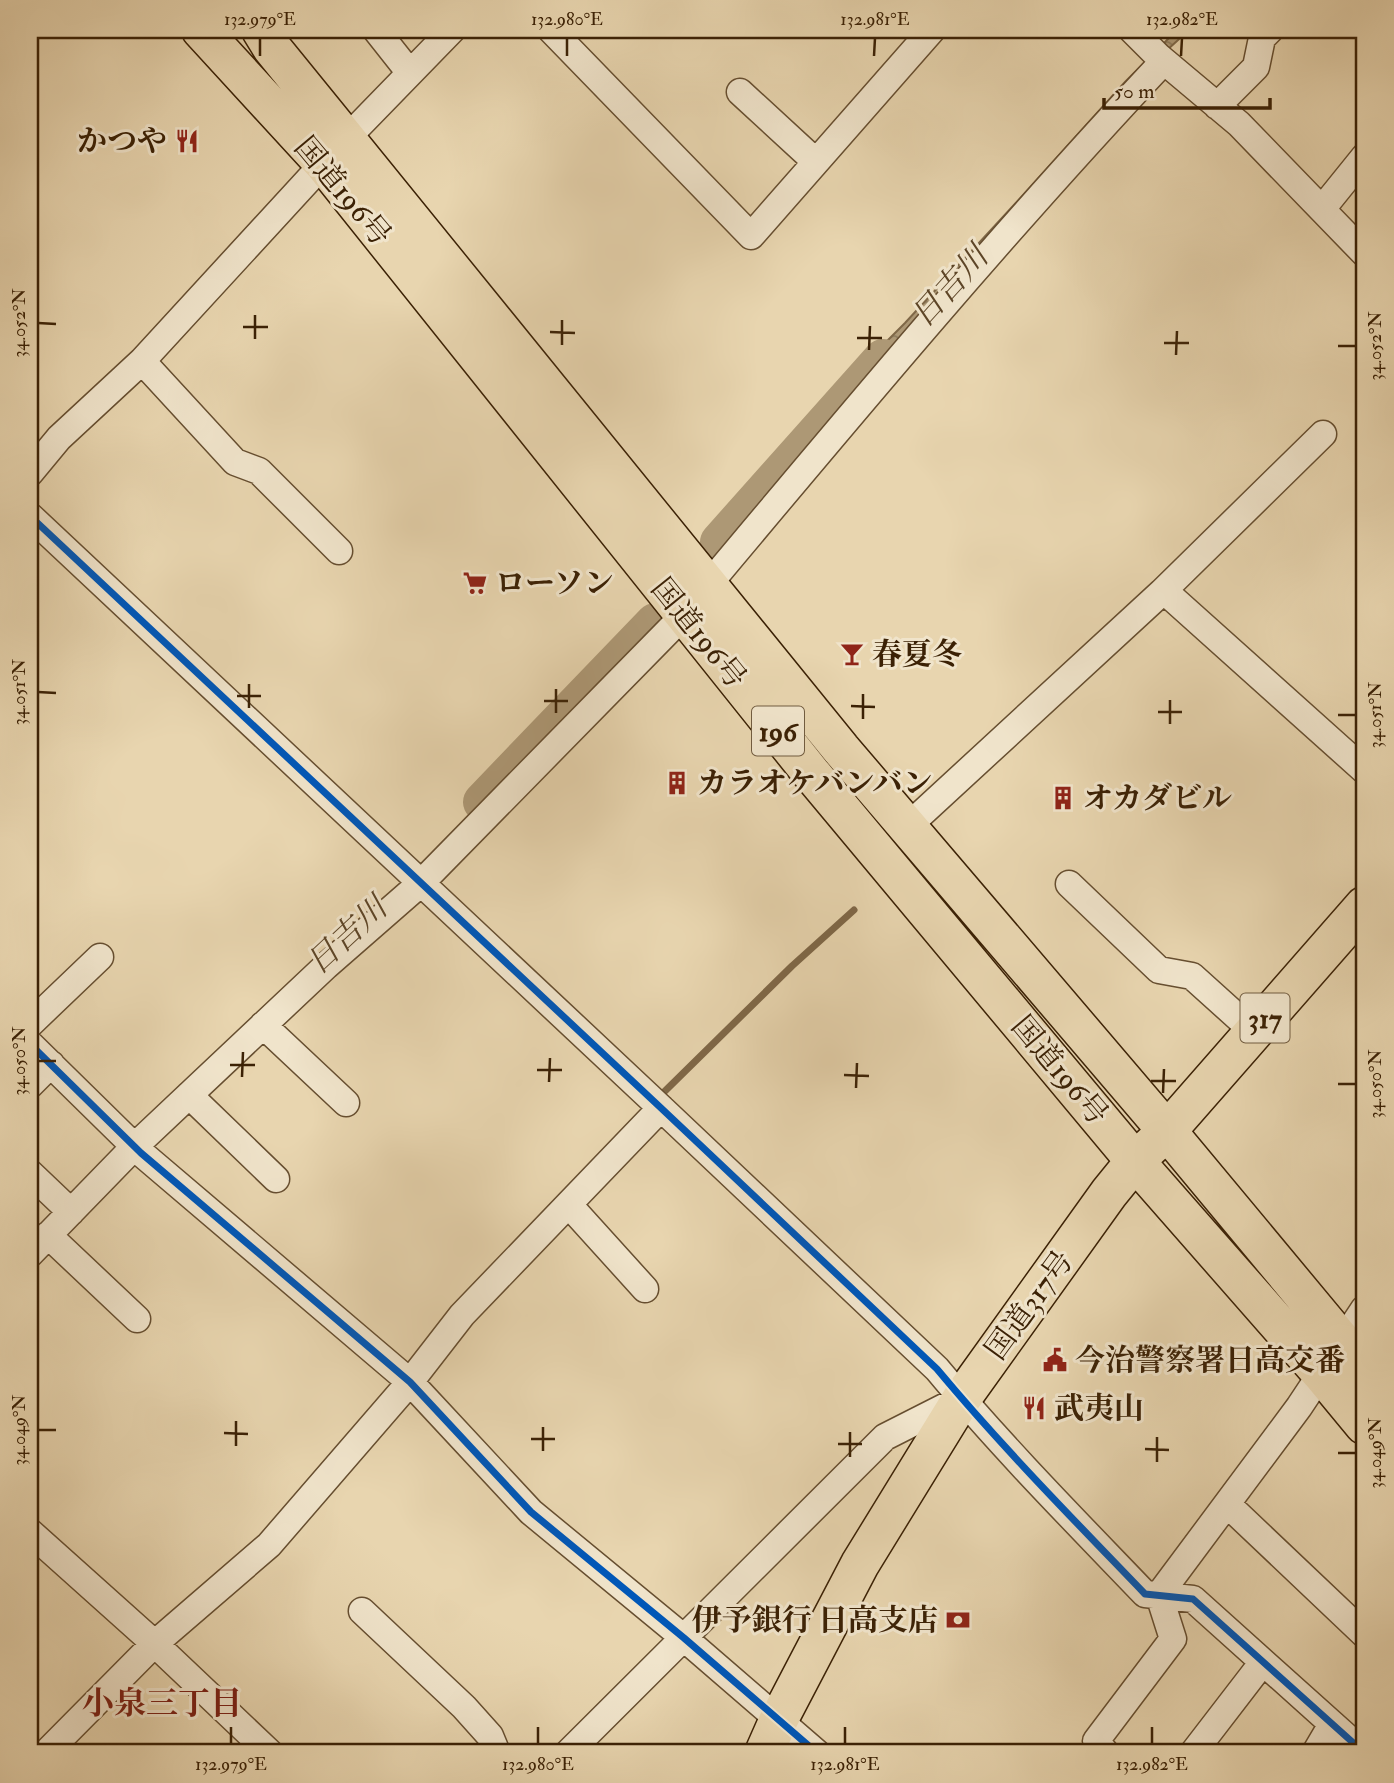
<svg xmlns="http://www.w3.org/2000/svg" width="1394" height="1783" font-family="'IM FELL Double Pica','Noto Serif JP',serif">
	<style>
		.water { fill: url(#water-ripples); stroke: #7f6848; stroke-width: 2 }
		.lines { fill: none; stroke-linecap: round; stroke-linejoin: round }
		.stream { stroke: #7f6848; stroke-width: 7 }
		.river { stroke: #ad9875; stroke-width: 40 }
		.minor-casing { stroke: #664e30; stroke-width: 29 }
		.trunk-casing { stroke: #3b2105; stroke-width: 41 }
		.minor { stroke: #f0e4cb; stroke-width: 26 }
		.trunk { stroke: #e8d5af; stroke-width: 38 }
		.cycleway-casing { stroke: #f0e4cb; stroke-width: 11 }
		.cycleway { stroke: #0057b8; stroke-width: 7 }
		.ticks { fill: none; stroke: #3b2105; stroke-width: 2.5 }
		.labels { text-anchor: middle; stroke-width: 6; stroke-linejoin: round; paint-order: stroke }
		.shield { fill: #f0e4cb; stroke: #715c40; stroke-width: 2 }
		.shield-label { font-size: 28px; font-weight: bold; fill: #3b2105 }
		.poi-label { font-size: 30px; font-weight: bold; fill: #3b2105; stroke: #f0e4cb; text-anchor: start }
		.street-label { font-size: 30px; fill: #3b2105; stroke: #f0e4cb }
		.water-label { font-size: 32px; font-style: italic; fill: #5d4527; stroke: #f0e4cb }
		.neighbourhood-label { font-size: 32px; font-weight: bold; fill: #7a1f14; stroke: #f0e4cb }
		.neatline { fill: none; stroke: #3b2105; stroke-width: 2.5 }
		.ticks-label { font-size: 18px; text-anchor: middle; fill: #3b2105 }
	</style>
	<defs>
		<pattern id="water-ripples" width="26" height="14" patternUnits="userSpaceOnUse" patternTransform="scale(1.75)"><rect width="26" height="14" fill="#ad9875"/><path d="M2 4q2-2 4 0t4 0M15 11q2-2 4 0t4 0" fill="none" stroke="#8e7c5e"/></pattern>
	</defs>
	<rect width="100%" height="100%" fill="#e8d5af"/>
	<filter id="stains"><feTurbulence type="fractalNoise" baseFrequency=".00286" numOctaves="4"/><feColorMatrix values="0 0 0 0 .2 0 0 0 0 .09 0 0 0 0 .02 0 0 0 .5 -.17"/></filter>
	<radialGradient id="worn" r=".72"><stop offset=".6" stop-color="#630" stop-opacity="0"/><stop offset="1" stop-color="#630" stop-opacity=".3"/></radialGradient>
	<path class="water" d="M1177 30H1189L1142 73 921 316 737 523 729 516 810 418 905 323 1013 206 1125 82Z"/>
	<g class="lines">
		<path class="stream" d="M665 1091 792 966 854 910"/>
		<path class="river" d="M720 542 883 359
			M483 802 655 623"/>
		<g class="minor-casing">
			<path id="minor" d="M376 30 410 73
				M551 30 751 236 932 30
				M1132 30 1158 56 1239 124 1364 253
				M740 92 816 162
				M1217 106 1256 67 1262 38 1270 30
				M1322 209 1364 157
				M142 361 235 462 259 471 339 551
				M1323 434 1162 592 1170 596 1364 770
				M30 473 59 438 142 361 346 139 452 30
				M30 516 661 1108 937 1369C1002 1447 1074 1520 1145 1594L1193 1599 1359 1748 1364 1749
				M708 585C857 407 1005 230 1164 61
				M907 827 1162 592
				M1069 884 1159 970 1192 976 1253 1031
				M30 1024 100 957
				M263 1025 346 1103
				M30 1044 141 1153 410 1382 531 1512 684 1638 817 1753
				M30 1085 51 1064
				M189 1095 276 1179
				M30 1173 71 1212
				M569 1205 645 1289
				M48 1235 137 1319
				M30 1254 134 1147 326 966 421 883 684 615
				M1227 1504 1364 1634
				M30 1532 155 1644 270 1753
				M362 1611 464 1707 490 1736 497 1753
				M46 1753 152 1646 269 1545 410 1382 462 1315 661 1108
				M568 1753 885 1437 960 1399
				M1106 1753 1096 1741 1173 1639 1159 1595 1299 1407 1364 1309
				M1193 1753 1263 1662
				M1315 1753 1332 1724"/>
		</g>
		<g class="trunk-casing">
			<path id="trunk" d="M201 30 324 164 811 773 1135 1161 1321 1373 1364 1425
				M261 30 272 48 346 139 841 749 1167 1131 1364 1368
				M764 1753 779 1719 860 1564 962 1398 1109 1193 1135 1161 1167 1131 1364 906"/>
		</g>
		<use href="#minor" class="minor"/>
		<use href="#trunk" class="trunk"/>
		<g class="cycleway-casing">
			<path id="cycleway" d="M30 516 661 1108 937 1369C1002 1447 1074 1520 1145 1594L1193 1599 1359 1748 1364 1749
				M30 1044 141 1153 410 1382 531 1512 684 1638 817 1753"/>
		</g>
		<use href="#cycleway" class="cycleway"/>
	</g>
	<path class="ticks" d="M260 56V38M567 56V38M874 56 875 38M1181 56 1182 38M38 323 56 324M243 327H268M550 332 575 333M857 338H882M255 339V315M1164 343H1189M562 345V320M1338 346H1356M869 350 870 326M1176 355 1177 331M38 692 56 693M237 696H261M544 701H568M851 706 875 707M249 708V684M1158 712H1182M556 713V689M1338 715H1356M863 719V694M1170 724V700M38 1061H56M230 1065H255M537 1070H562M844 1075 869 1076M242 1077 243 1052M1151 1081H1176M549 1082 550 1058M1338 1084H1356M856 1088 857 1063M1163 1093 1164 1069M38 1430H56M224 1433 248 1434M531 1439H555M838 1444H862M236 1446V1421M1145 1449 1169 1450M543 1451V1427M1338 1453H1356M850 1457V1432M1157 1462V1437M231 1744V1727M538 1744V1727M845 1744V1727M1152 1744V1727"/>
	<defs>
		<g id="restaurant-bare" transform="scale(1.89)"><path d="M-5-6h1v4h1v-4h1v4h1v-4h1v5L-1.5 .5V6h-2V.5L-5-1ZM5-6V6H3V1.5H1.5Q1.5-4 5-6Z" fill="#8f2418" stroke="#f0e4cb" stroke-width="2.5" paint-order="stroke"/></g>
		<g id="supermarket-bare" transform="scale(1.89)"><path d="M-6-5.5h2.5l.6 2H6L4.5 2H-2.5L-4.4-4H-6ZM-1.5 3.2a1.3 1.3 0 1 0 .1 0ZM3 3.2a1.3 1.3 0 1 0 .1 0Z" fill="#8f2418" stroke="#f0e4cb" stroke-width="2.5" paint-order="stroke"/></g>
		<g id="bar-bare" transform="scale(1.89)"><path d="M-6-5H6L.8 .8V4.5H3.5V6h-7V4.5H-.8V.8Z" fill="#8f2418" stroke="#f0e4cb" stroke-width="2.5" paint-order="stroke"/></g>
		<g id="building-bare" transform="scale(1.89)"><path d="M-4-6H4V6H1V3H-1V6H-4ZM-2.5-4.3h1.7v1.8h-1.7ZM.8-4.3h1.7v1.8H.8ZM-2.5-1h1.7V.8h-1.7ZM.8-1h1.7V.8H.8Z" fill="#8f2418" stroke="#f0e4cb" stroke-width="2.5" paint-order="stroke"/></g>
		<g id="civic-bare" transform="scale(1.89)"><path d="M-.6-6.5H3V-4.5H.6V-3L4-1V1h2V6H-6V1h2V-1L-.6-3ZM-1.2 2.5V6h2.4V2.5Z" fill="#8f2418" stroke="#f0e4cb" stroke-width="2.5" paint-order="stroke"/></g>
		<g id="bank-bare" transform="scale(1.89)"><path d="M-6-4H6V4H-6ZM0-2.3a2.3 2.3 0 1 0 0 4.6a2.3 2.3 0 1 0 0-4.6Z" fill="#8f2418" stroke="#f0e4cb" stroke-width="2.5" paint-order="stroke"/></g>
	</defs>
	<g fill-rule="evenodd">
		<use href="#restaurant-bare" x="187" y="141"/>
		<use href="#supermarket-bare" x="475" y="583"/>
		<use href="#bar-bare" x="852" y="654"/>
		<use href="#building-bare" x="677" y="783"/>
		<use href="#building-bare" x="1063" y="798"/>
		<use href="#civic-bare" x="1055" y="1360"/>
		<use href="#restaurant-bare" x="1034" y="1408"/>
		<use href="#bank-bare" x="958" y="1620"/>
	</g>
	<g class="labels">
		<g class="shield">
			<rect x="752" y="706.5" width="52" height="49" rx="5"/>
			<rect x="1240.5" y="993.5" width="49" height="49" rx="5"/>
		</g>
		<g class="shield-label">
			<text x="778" y="741">196</text>
			<text x="1265" y="1028">317</text>
		</g>
		<g class="poi-label">
			<text x="167" y="151" text-anchor="end">かつや</text>
			<text x="495" y="593">ローソン</text>
			<text x="872" y="664">春夏冬</text>
			<text x="697" y="793">カラオケバンバン</text>
			<text x="1083" y="808">オカダビル</text>
			<text x="1075" y="1370">今治警察署日高交番</text>
			<text x="1054" y="1418">武夷山</text>
			<text x="938" y="1630" text-anchor="end">伊予銀行 日高支店</text>
		</g>
		<g class="street-label">
			<text transform="translate(343 191) rotate(50)" y="10">国道196号</text>
			<text transform="translate(699 633) rotate(51)" y="10">国道196号</text>
			<text transform="translate(1060 1070) rotate(50)" y="10">国道196号</text>
			<text transform="translate(1029 1305) rotate(-54)" y="10">国道317号</text>
		</g>
		<g class="water-label">
			<text transform="translate(949 286) rotate(-48)" y="11">日吉川</text>
			<text transform="translate(346 935) rotate(-43)" y="11">日吉川</text>
		</g>
		<g class="neighbourhood-label">
			<text x="162" y="1714">小泉三丁目</text>
		</g>
	</g>
	<rect width="1394" height="1783" fill="none" stroke="#e8d5af" stroke-width="77"/>
	<path d="M1104 98v10h166v-10" fill="none" stroke="#3b2105" stroke-width="3.5"/>
	<text x="1114" y="98" font-size="21" fill="#3b2105" stroke="#f0e4cb" stroke-width="5" paint-order="stroke">50 m</text>
	<rect x="38" y="38" width="1318" height="1706" class="neatline"/>
	<g class="ticks-label">
		<text x="260" y="25">132.979°E</text>
		<text x="567" y="25">132.980°E</text>
		<text x="875" y="25">132.981°E</text>
		<text x="1182" y="25">132.982°E</text>
		<text transform="translate(19 323) rotate(-90)" y="6">34.052°N</text>
		<text transform="translate(1375 346) rotate(-90)" y="6">34.052°N</text>
		<text transform="translate(19 692) rotate(-90)" y="6">34.051°N</text>
		<text transform="translate(1375 715) rotate(-90)" y="6">34.051°N</text>
		<text transform="translate(19 1061) rotate(-90)" y="6">34.050°N</text>
		<text transform="translate(1375 1084) rotate(-90)" y="6">34.050°N</text>
		<text transform="translate(19 1430) rotate(-90)" y="6">34.049°N</text>
		<text transform="translate(1375 1453) rotate(-90)" y="6">34.049°N</text>
		<text x="231" y="1770">132.979°E</text>
		<text x="538" y="1770">132.980°E</text>
		<text x="845" y="1770">132.981°E</text>
		<text x="1152" y="1770">132.982°E</text>
	</g>
	<rect width="100%" height="100%" filter="url(#stains)"/>
	<rect width="100%" height="100%" fill="url(#worn)"/>
</svg>
